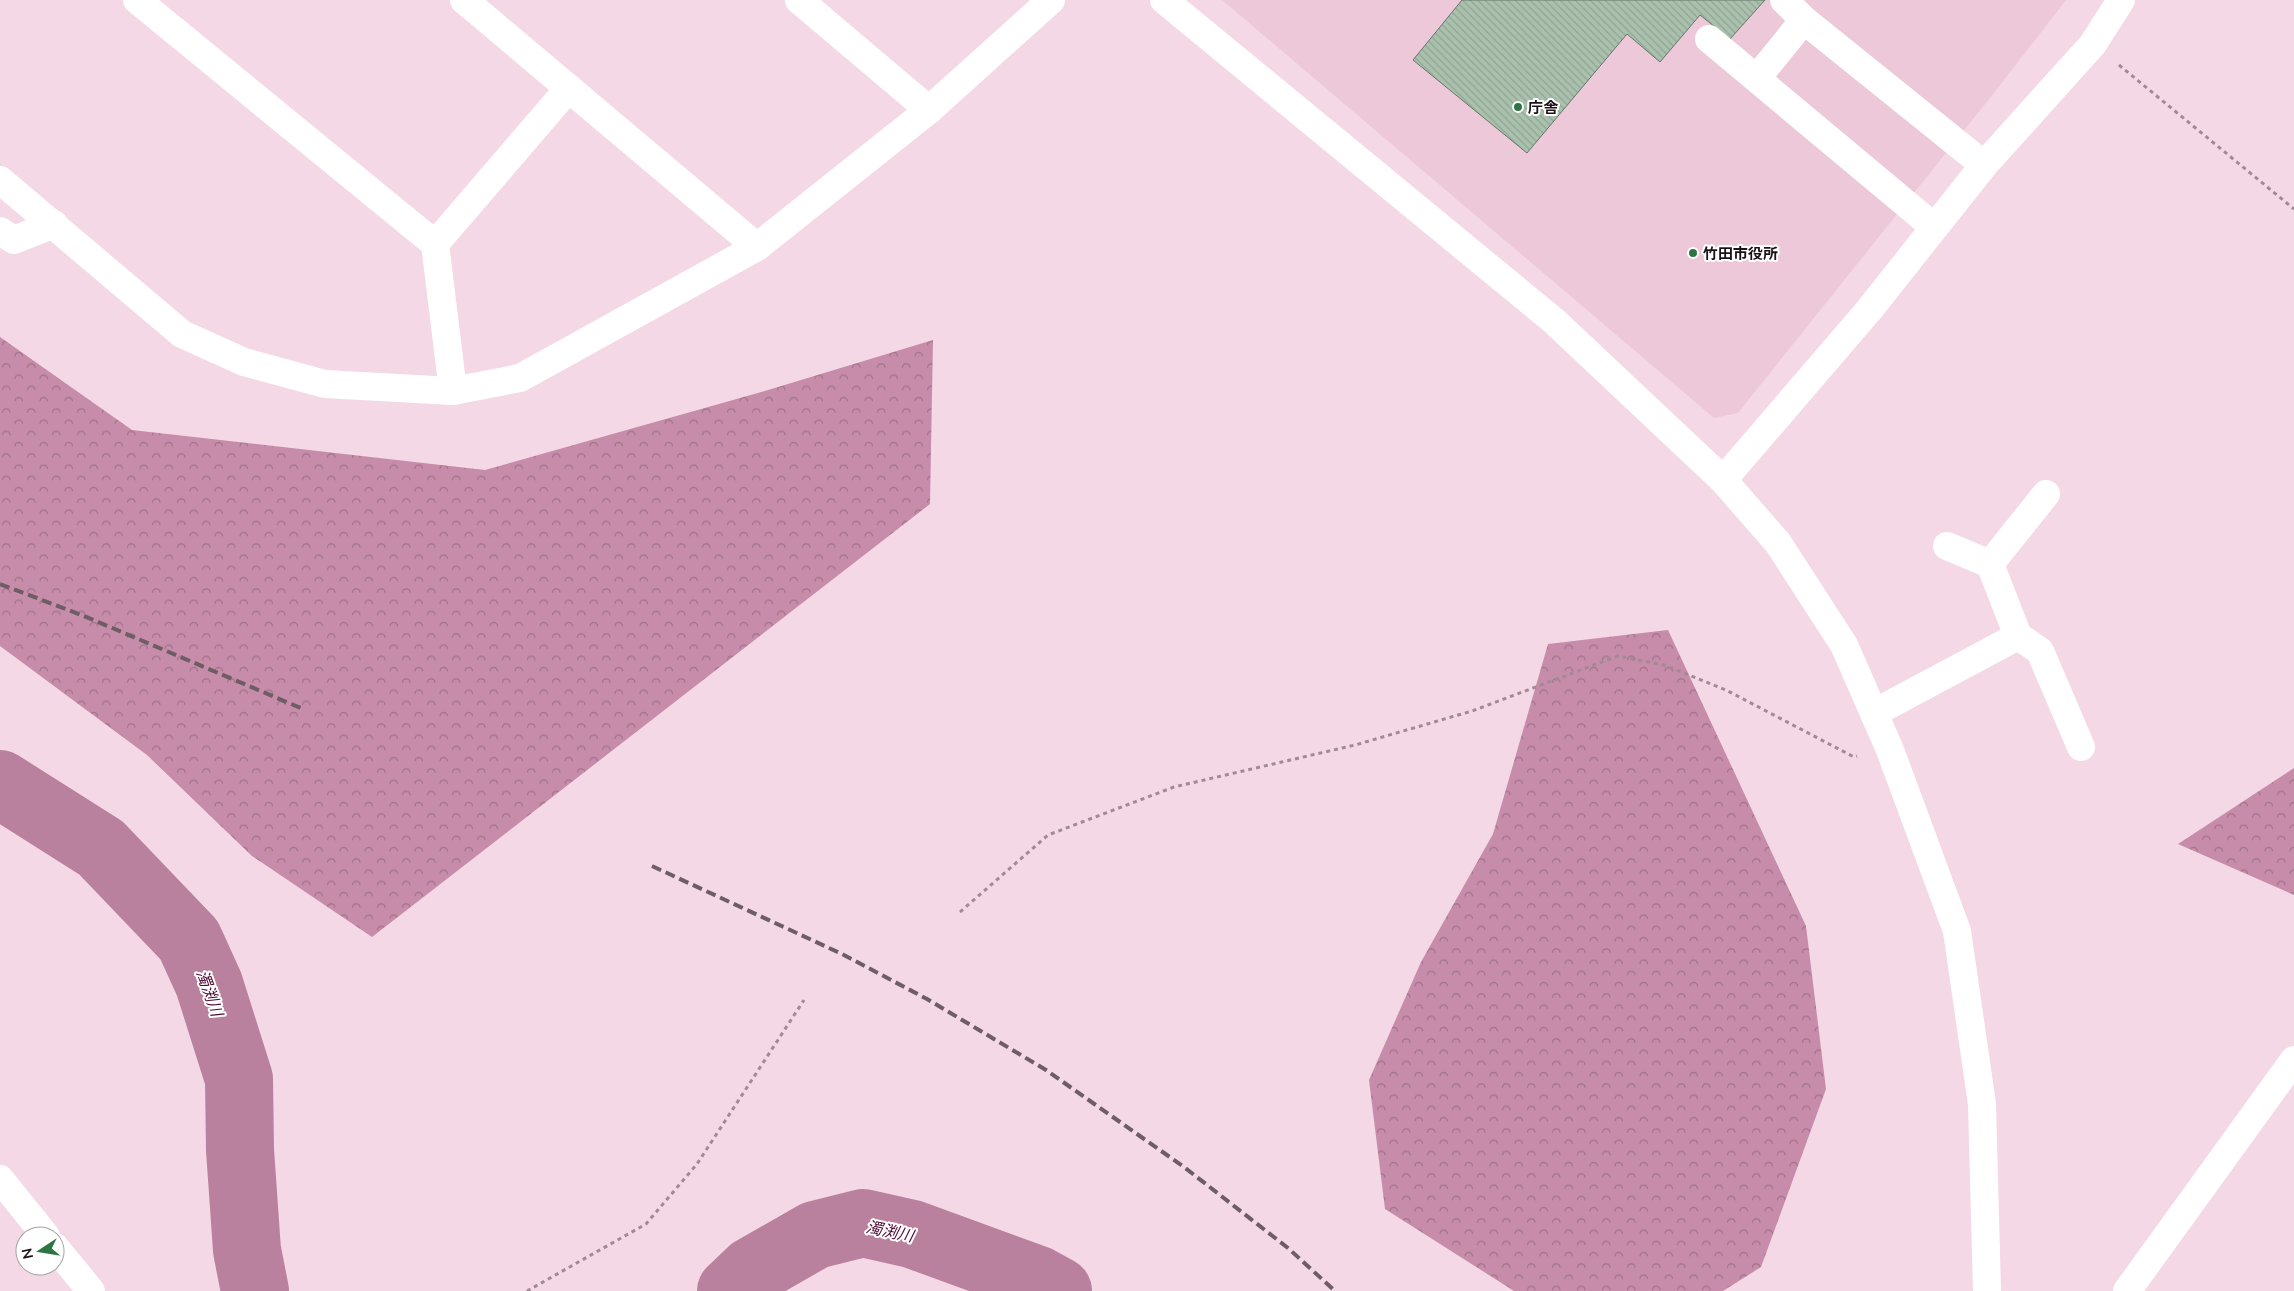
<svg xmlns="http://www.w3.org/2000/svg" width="2294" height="1291" font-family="Mulish,'Noto Sans JP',sans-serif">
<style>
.built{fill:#ecc8d9}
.forest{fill:url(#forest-crowns)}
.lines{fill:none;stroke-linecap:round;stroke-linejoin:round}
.river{stroke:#ba819e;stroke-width:68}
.building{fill:url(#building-back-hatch);stroke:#637867}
.path{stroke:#a08b95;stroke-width:3;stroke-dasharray:4 4;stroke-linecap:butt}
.minor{stroke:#fff;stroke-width:28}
.highway{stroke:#fff;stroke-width:28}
.rail{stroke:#6e5d64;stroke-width:4;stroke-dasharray:10 5;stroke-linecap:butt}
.poi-dot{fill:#2d7542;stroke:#fff;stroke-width:2}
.labels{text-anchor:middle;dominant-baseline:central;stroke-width:4;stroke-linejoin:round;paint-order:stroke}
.poi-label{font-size:15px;font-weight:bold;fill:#1b1216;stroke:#fff;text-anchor:start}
.water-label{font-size:16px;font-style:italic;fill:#4f0a35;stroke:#fff}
</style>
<defs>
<pattern id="forest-crowns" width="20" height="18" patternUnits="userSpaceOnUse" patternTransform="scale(1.25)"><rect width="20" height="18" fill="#c68ca9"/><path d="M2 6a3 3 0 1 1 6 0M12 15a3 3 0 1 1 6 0" fill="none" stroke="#a07189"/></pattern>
<pattern id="building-back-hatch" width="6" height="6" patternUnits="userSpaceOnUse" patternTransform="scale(1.25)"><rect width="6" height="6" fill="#aac1ae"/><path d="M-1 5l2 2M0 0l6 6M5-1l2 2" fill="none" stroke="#92a595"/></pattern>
</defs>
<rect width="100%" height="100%" fill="#f5d8e5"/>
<polygon class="built" points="1222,0 2066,0 1994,93 1738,413 1714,418"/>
<g class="forest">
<polygon points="0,337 132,430 485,470 768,390 933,340 930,504 372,937 252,856 147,755 0,646"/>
<polygon points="1668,630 1806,926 1826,1089 1761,1267 1723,1291 1514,1291 1385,1209 1369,1080 1421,962 1493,834 1548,644"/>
<polygon points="2294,768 2294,895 2178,844"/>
</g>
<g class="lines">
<g class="river">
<polyline points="0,784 101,848 189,940 209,984 239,1079 240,1150 247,1250 255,1291"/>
<polyline points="731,1291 752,1271 815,1235 863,1223 912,1234 1038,1280 1058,1291"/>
</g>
</g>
<polygon class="building" points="1462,0 1765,0 1730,39 1700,15 1660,62 1627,34 1527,153 1413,60"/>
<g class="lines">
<g class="path">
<polyline points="2119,65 2294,209"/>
<polyline points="960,912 1048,835 1174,787 1355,745 1472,711 1618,656 1664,665 1726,690 1854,757 1857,756"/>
<polyline points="527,1291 646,1224 697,1164 804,1000"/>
</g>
<g class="minor">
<polyline points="137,0 435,244 453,391"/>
<polyline points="464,0 757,247"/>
<polyline points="799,0 929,110"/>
<polyline points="1164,0 1554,321 1723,480 1778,543 1844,645 1890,750 1957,931 1982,1104 1987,1291"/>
<polyline points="1784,0 1804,20 1984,165"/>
<polyline points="1709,39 1934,227"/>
<polyline points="1757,78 1804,20"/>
<polyline points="0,180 182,334 244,362 325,384 453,391 520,378 757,247 929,110 1051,0"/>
<polyline points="0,231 14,240 54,224"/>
<polyline points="435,244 569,88"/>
<polyline points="1723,480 1869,310 1984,165 2093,44 2121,0"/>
<polyline points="1947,546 1990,564 2018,636"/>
<polyline points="1990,564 2046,494"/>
<polyline points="1874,713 2018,636 2040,651 2081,747"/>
<polyline points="2127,1291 2294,1060"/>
</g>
<g class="highway">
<polyline points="0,1179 46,1236"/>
<polyline points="55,1247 91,1291"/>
</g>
<g class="rail">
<polyline points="0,584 84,616 303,709"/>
<polyline points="652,866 842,954 927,999 1046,1070 1184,1167 1288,1248 1335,1291"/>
</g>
</g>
<g class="poi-dot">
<circle cx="1518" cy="107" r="5"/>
<circle cx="1693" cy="253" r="5"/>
</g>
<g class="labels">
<g class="poi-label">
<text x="1528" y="107">庁舎</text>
<text x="1703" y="253">竹田市役所</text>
</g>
<g class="water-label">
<text transform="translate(210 993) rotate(70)">濁渕川</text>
<text transform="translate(890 1231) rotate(12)">濁渕川</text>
</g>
</g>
<g transform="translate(40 1251) rotate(258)"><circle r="24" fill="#ffffff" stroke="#a4a0a2"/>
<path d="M0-4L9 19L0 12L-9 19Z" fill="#2d7542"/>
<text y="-8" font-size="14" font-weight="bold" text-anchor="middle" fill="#1b1216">N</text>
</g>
</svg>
